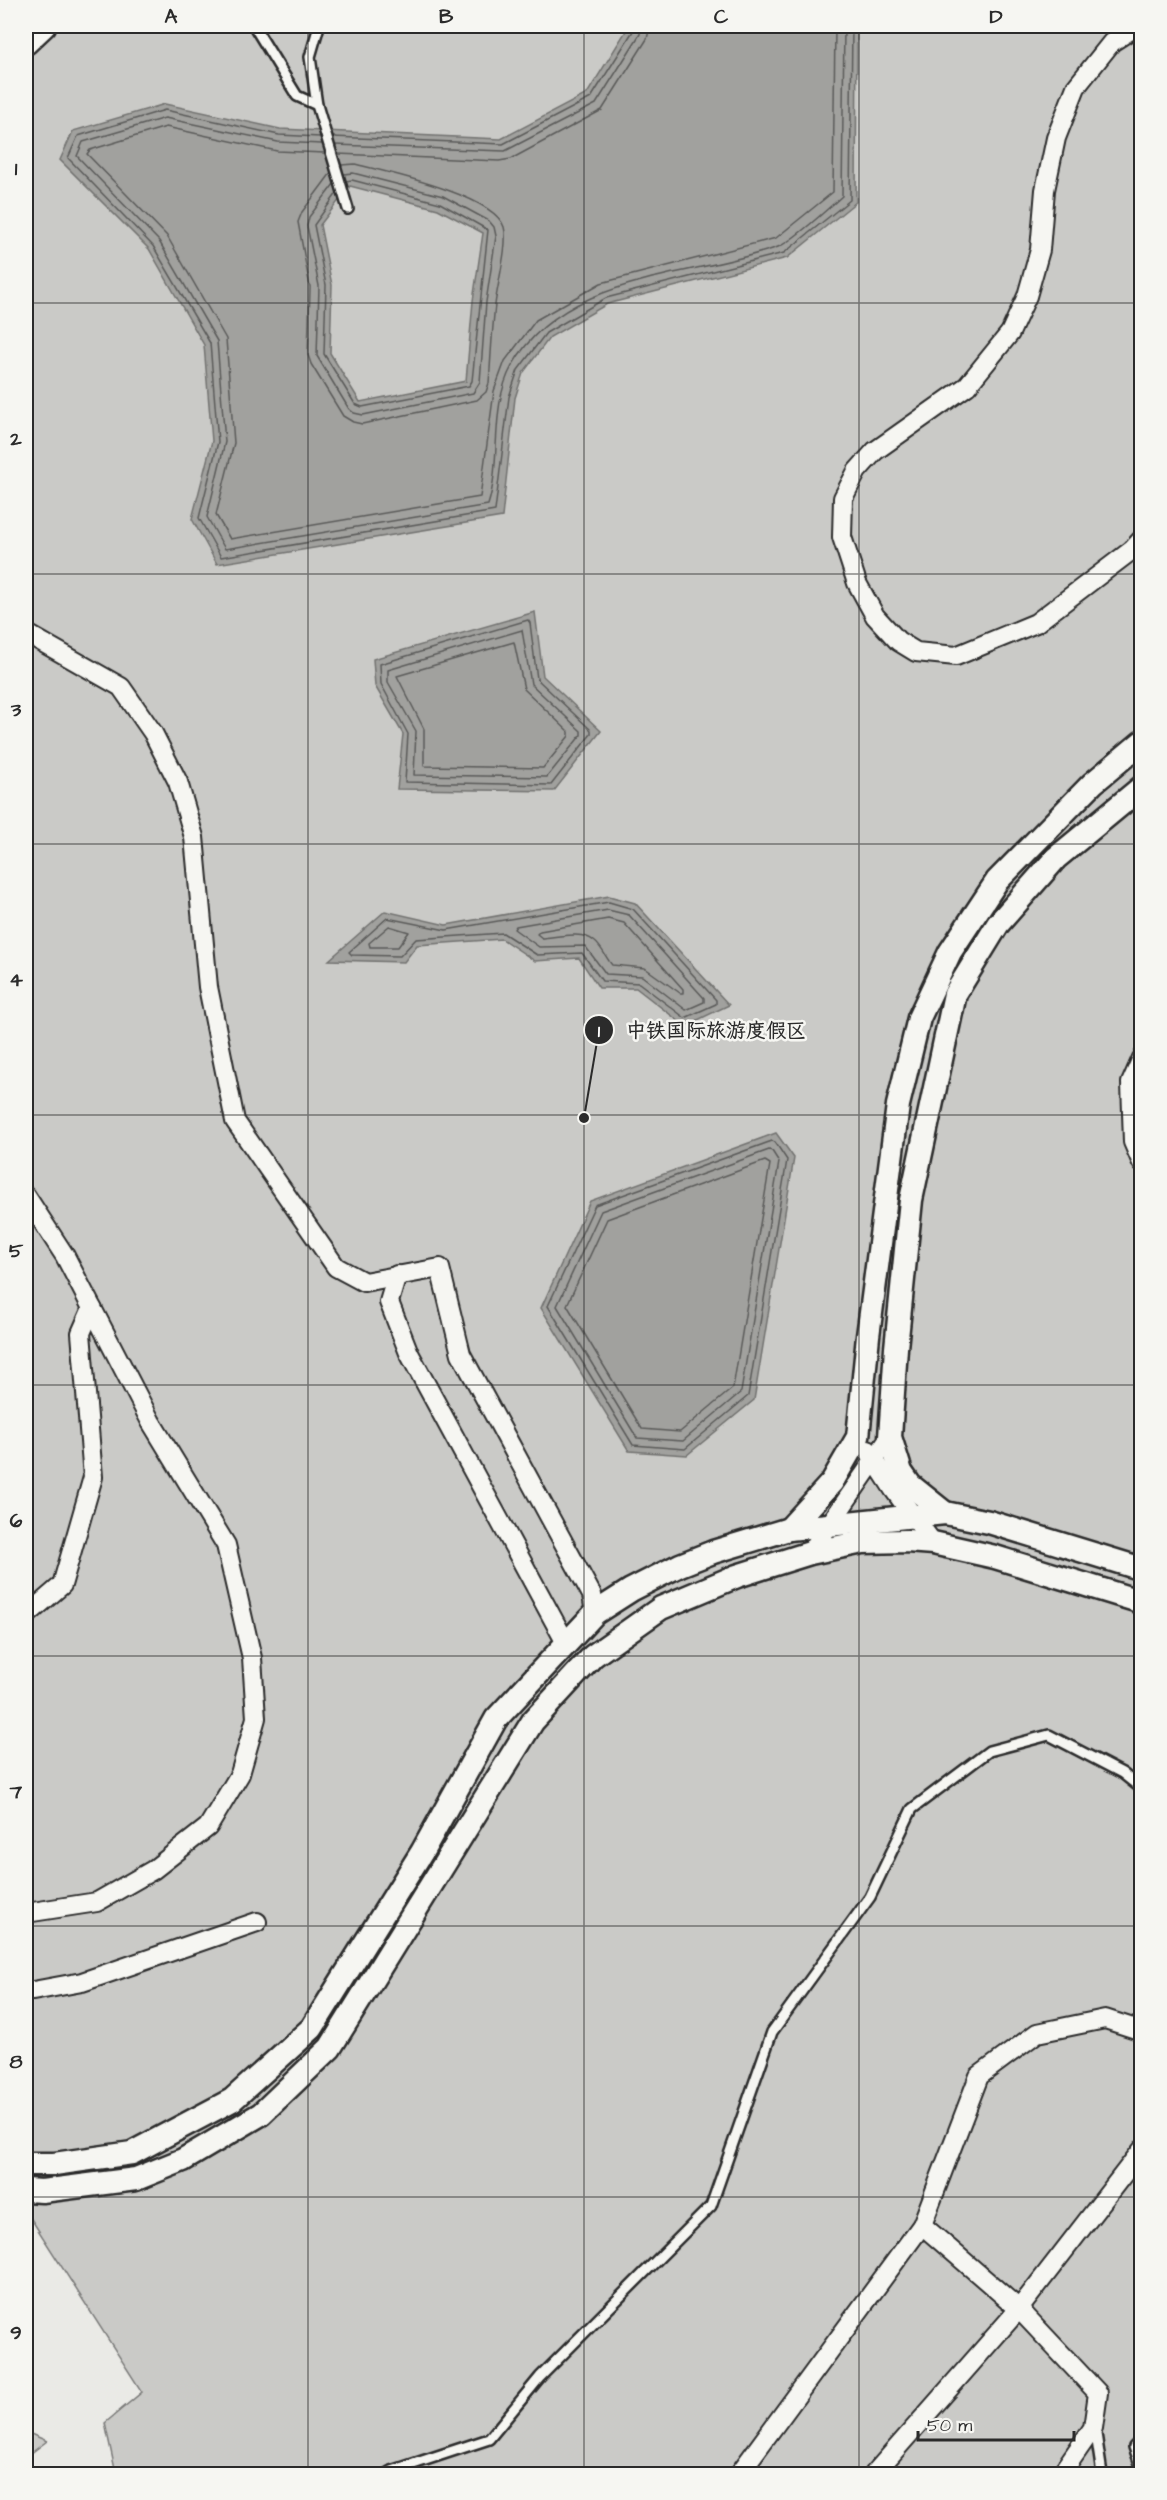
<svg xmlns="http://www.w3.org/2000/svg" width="1167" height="2500" font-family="'Architects Daughter','LXGW WenKai TC',sans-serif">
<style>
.green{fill:#cacac7;stroke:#7a7a79;stroke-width:1.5}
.water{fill:#a1a19e;stroke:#727270;stroke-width:1.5;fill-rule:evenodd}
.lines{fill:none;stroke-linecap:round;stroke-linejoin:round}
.shore{stroke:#5a5a59;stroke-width:1.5}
.service-casing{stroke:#2b2b2b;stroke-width:14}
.minor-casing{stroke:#2b2b2b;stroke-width:22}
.tertiary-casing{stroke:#2b2b2b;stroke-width:27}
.service{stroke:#f6f6f2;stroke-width:9}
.minor{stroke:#f6f6f2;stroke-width:18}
.tertiary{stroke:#f6f6f2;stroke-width:22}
.grid{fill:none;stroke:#2b2b2b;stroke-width:1.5;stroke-opacity:0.55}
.leader{fill:none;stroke:#2b2b2b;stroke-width:2}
.callout-dot{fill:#2b2b2b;stroke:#f6f6f2;stroke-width:2}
.mark-label{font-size:18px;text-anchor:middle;font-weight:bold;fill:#fff}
.callout-label{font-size:20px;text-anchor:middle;font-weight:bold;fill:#2b2b2b;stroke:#f6f6f2;stroke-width:5;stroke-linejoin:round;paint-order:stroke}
.neatline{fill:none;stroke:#2b2b2b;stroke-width:2}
.grid-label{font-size:20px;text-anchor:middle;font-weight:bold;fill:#2b2b2b}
</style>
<rect width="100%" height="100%" fill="#eaeae6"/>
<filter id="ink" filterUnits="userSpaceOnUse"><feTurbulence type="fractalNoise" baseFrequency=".0167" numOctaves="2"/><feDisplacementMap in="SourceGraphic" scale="12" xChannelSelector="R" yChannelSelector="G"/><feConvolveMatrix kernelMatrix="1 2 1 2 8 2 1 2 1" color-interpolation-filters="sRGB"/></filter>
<g filter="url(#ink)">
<g class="green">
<polygon points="26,26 1141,26 1141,2474 116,2474 105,2423 142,2392 26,2211"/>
<polygon points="26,2432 47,2441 26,2457"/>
</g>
<g class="water">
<path d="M629,26H857L856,202L787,258L607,304L550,337L523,373L515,398L502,517L217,564L192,519L212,441L204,345L149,249L60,160L73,131L165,104L280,129L501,139L587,94ZM350,186L438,209L483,233L473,301L466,381L360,402L330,353L332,285L320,225Z"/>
<polygon points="535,612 543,676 601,731 554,791 397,789 403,734 375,686 373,659"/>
<polygon points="609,896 635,903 729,1005 685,1026 636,988 599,988 579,958 535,961 502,939 417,945 404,962 329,960 385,911 446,925"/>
<polygon points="776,1133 794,1158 754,1400 687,1455 629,1451 541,1308 590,1201"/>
</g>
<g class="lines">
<g class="shore">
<polyline points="320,137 279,135 165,110 78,136 68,158 153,246 210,343 218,442 199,518 221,557 495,511 509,397 518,370 546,333 606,298 784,253 850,200 852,26"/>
<polyline points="333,137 503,144 591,98 633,31 634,26"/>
<path d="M322,144L278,142L165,118L83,142L77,156L159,241L217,341L225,442L207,517L225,549L488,505C502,462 489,407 512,366C564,273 689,279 778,247C791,242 830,207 842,196L844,26"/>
<polyline points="335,145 505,151 596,104 640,34 641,26"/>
<polyline points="325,153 277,151 166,127 90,150 87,154 167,236 226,339 234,443 216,515 230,539 480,497 494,391 505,361 536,320 601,283 776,238 833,192 835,26"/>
<polyline points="338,154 499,161 511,159 602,110 647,39 650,26"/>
<path d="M331,173L302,212L298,222L310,287L308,355L311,364L343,416L353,422L362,424L477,400L486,392L489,383C491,357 492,331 495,305C497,286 509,243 504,227C494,195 386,172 355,164L341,165"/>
<polyline points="334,184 309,217 307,226 319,286 317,356 349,409 354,413 363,415 473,393 480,382 486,302 496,236 494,227 489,221 443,196 353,173 344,174"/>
<polyline points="337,193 314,225 326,285 324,354 355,404 362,407 469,386 472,381 488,230 440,203 352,180 346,181"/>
<polygon points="528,620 530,623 537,679 591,730 591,734 551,785 405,782 408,734 381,684 380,664"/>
<polygon points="522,630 531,684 581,731 581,735 547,777 414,775 416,731 388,682 388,670"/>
<polygon points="514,642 524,689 569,732 569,736 543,768 424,766 424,729 397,676"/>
<polygon points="609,902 633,909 716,1000 716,1004 685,1018 639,983 602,981 582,953 537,955 503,933 416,939 400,956 352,955 349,952 387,918 446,930"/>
<polygon points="608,910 629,915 704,998 704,1002 686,1010 642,976 606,974 585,946 539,947 514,929 516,926"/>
<path d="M608,919L624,923L683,989V993H680L645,968L612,965C606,958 602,947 594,941C582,930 557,937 542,938L537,934L540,931Z"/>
<polygon points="389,926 409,932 398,947 370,947 369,943"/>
<polygon points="772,1141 775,1142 787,1160 748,1396 685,1449 633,1445 548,1306 595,1205"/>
<polygon points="769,1150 772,1151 779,1162 741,1392 683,1441 637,1438 557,1306 601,1211"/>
<polygon points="765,1161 770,1164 733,1388 680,1432 642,1429 567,1305 607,1219"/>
</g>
<defs>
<g id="service">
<polyline points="254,26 297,96 317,105 310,57 319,26"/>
<polyline points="317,105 348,209"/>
<polyline points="1095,2427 1102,2474"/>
<polyline points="1142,2439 1134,2447 1142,2469"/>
<polyline points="387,2474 392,2471 489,2439 540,2377 711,2206 772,2032 870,1897 912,1809 989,1751 1049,1735 1122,1773 1142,1789"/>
</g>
<g id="minor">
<polyline points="1137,26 1112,42 1076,87 1056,138 1045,190 1040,250 1027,296 1010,333 967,386 875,451 857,471 843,498 842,537 857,583 875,616 898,641 916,652 956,656 1036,623 1132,550 1142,539"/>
<polyline points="26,633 121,687 153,733 178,782 194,837 208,987 235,1121 336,1267 364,1282 440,1268 461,1354 592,1595 595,1613"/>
<polyline points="1142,1058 1131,1083 1133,1142 1142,1163"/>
<polyline points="26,1196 65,1256 151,1422 226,1545 252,1658 256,1718 240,1774 208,1827 153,1870 97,1902 26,1913"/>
<polyline points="397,1275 389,1302 409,1353 566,1643"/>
<polyline points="868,1450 894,1490 933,1543"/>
<polyline points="810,1553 890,1437"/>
<polyline points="26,1616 62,1585 93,1477 81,1333 92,1308"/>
<polyline points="26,1991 33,1991 82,1982 257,1922"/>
<polyline points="922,2225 1019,2309 1098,2393 1093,2428 1061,2474"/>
<polyline points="739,2474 922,2225 979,2076 1037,2033 1105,2019 1142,2031"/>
<polyline points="874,2474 1019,2309 1142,2150"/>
</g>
<g id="tertiary">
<polyline points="26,43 44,26"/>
<polyline points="945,1513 910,1485 901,1472 890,1437 896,1348 911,1200 955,994 998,924 1056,858 1142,787"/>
<polyline points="789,1529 832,1482 858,1437 868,1336 898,1105 919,1018 950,952 997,881 1093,783 1142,742"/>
<polyline points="26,2164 54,2164 132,2153 232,2100 312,2028 422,1852 496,1719 595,1613 631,1590 680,1565 713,1552 789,1529 945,1513 989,1522 1142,1569"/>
<polyline points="26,2190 42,2191 136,2179 183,2160 261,2114 330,2048 533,1721 593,1656 661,1608 737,1576 810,1553 863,1542 907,1541 933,1543 995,1557 1142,1602"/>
</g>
</defs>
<use href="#service" class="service-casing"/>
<use href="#minor" class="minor-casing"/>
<use href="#tertiary" class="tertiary-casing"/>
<use href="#service" class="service"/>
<use href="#minor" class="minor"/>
<use href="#tertiary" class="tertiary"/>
</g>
</g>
<path class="grid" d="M308,26V2474M584,26V2474M859,26V2474M26,303H1142M26,574H1142M26,844H1142M26,1115H1142M26,1385H1142M26,1656H1142M26,1926H1142M26,2197H1142"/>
<path class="leader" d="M584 1118L599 1030"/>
<g class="callout-dot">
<circle cx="584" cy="1118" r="6"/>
<circle cx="599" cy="1030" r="15"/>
</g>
<g class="mark-label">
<text x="599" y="1037">1</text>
</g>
<g class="callout-label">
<text x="716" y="1037">中铁国际旅游度假区</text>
</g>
<rect width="1167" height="2500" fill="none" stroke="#f6f6f2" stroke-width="66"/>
<path d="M918 2431v9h156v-9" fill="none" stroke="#2b2b2b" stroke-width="3"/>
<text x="927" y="2431" font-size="18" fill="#2b2b2b" stroke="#f6f6f2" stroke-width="4.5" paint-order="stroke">50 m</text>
<rect x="33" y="33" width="1101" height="2434" class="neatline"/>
<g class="grid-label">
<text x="171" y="23">A</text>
<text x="446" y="23">B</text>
<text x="721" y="23">C</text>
<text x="996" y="23">D</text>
<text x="16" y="175">1</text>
<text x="16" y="445">2</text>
<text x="16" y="716">3</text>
<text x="16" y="986">4</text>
<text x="16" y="1257">5</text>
<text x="16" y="1527">6</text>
<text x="16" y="1798">7</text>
<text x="16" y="2068">8</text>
<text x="16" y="2339">9</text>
</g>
</svg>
